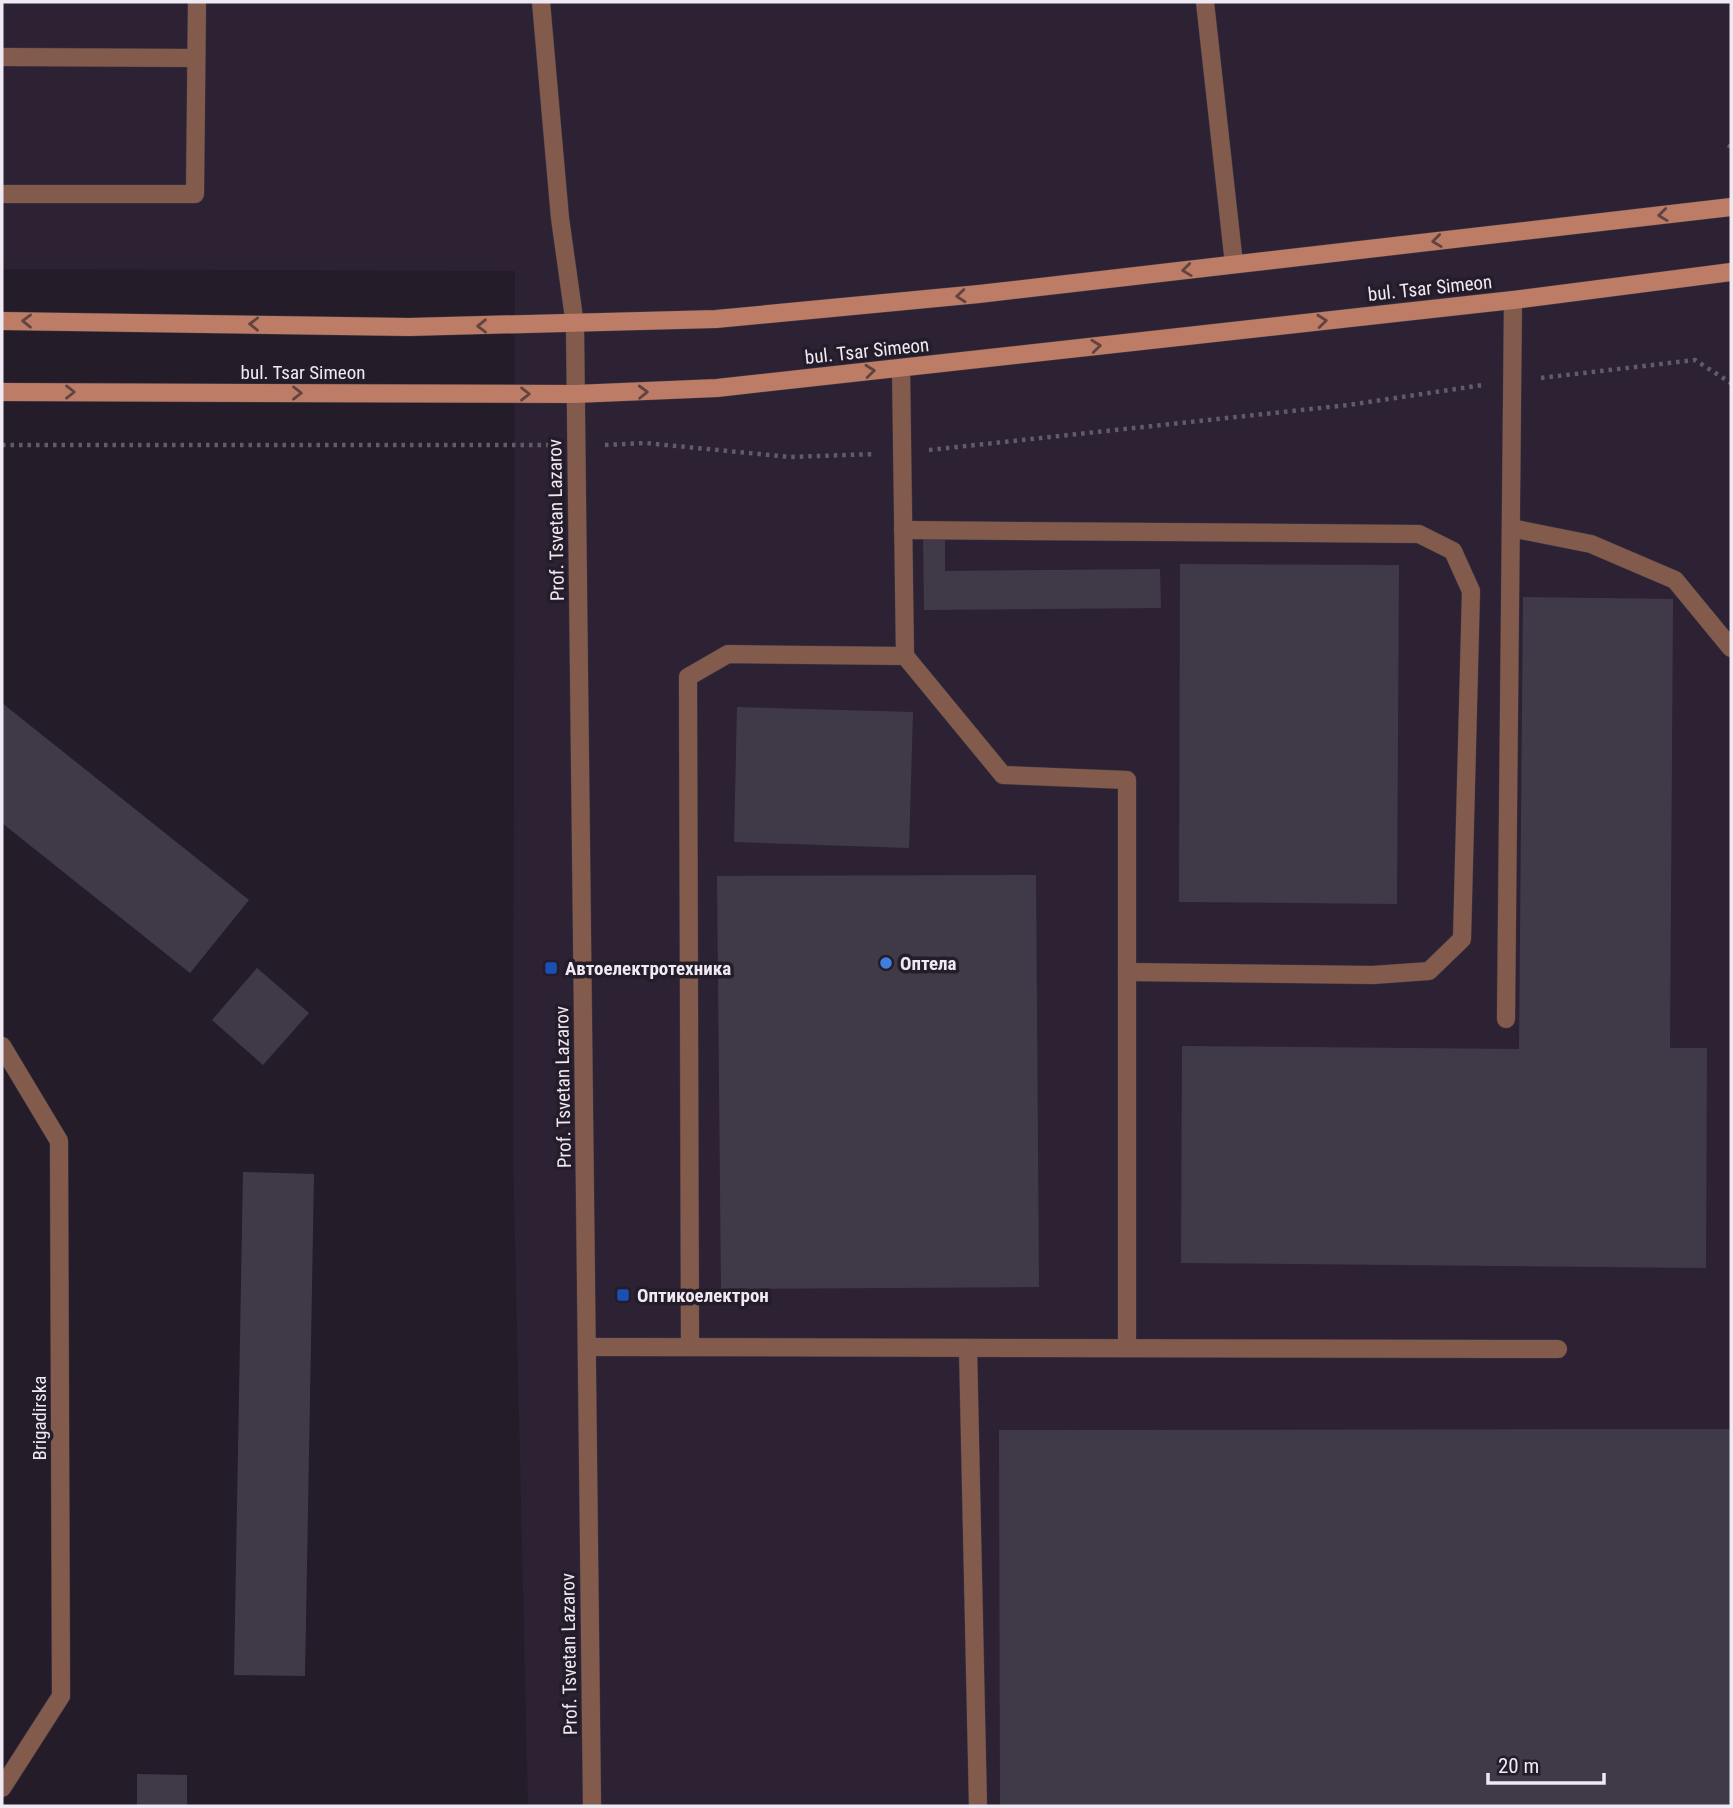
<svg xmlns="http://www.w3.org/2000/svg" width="1733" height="1808" font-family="'Roboto Condensed',sans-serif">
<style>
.built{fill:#2c2234}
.building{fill:#403a48}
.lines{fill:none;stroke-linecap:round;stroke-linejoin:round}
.service-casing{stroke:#403a45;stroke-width:19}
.minor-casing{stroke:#403a45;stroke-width:19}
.tertiary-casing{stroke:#403a45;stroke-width:19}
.secondary-casing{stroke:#403a45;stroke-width:19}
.path{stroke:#625c67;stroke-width:4.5;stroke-dasharray:3.5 5;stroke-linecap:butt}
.service{stroke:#835b4d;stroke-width:18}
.minor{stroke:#835b4d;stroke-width:18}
.tertiary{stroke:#835b4d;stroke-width:18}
.secondary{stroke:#bc7c66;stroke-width:18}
.oneway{stroke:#614341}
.shop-dot{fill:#3f7fe0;stroke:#241d29;stroke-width:2.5}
.transit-dot{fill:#1a4fb4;stroke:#241d29;stroke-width:2.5}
.labels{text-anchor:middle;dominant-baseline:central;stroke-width:7;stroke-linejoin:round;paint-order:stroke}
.street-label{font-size:19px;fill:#eee9f2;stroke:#241d29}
.poi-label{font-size:19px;font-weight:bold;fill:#eee9f2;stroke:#241d29;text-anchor:start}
</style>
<rect width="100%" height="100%" fill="#241d29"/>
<polygon class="built" points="2,2 1731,2 1731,1806 528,1806 513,1153 515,271 2,269"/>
<g class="building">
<polygon points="923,534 945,534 945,571 1160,569 1161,608 924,610"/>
<polygon points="1180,564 1399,565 1397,904 1179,902"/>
<polygon points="1523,597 1673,599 1670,1048 1707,1048 1706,1268 1181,1263 1182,1046 1519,1049"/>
<polygon points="2,703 249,900 190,973 2,823"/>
<polygon points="737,707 913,712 909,848 734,842"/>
<polygon points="1036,875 1039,1287 721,1289 717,876"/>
<polygon points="257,968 309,1013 263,1065 212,1020"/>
<polygon points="243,1172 314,1174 305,1676 234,1675"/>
<polygon points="1731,1429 1731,1806 1000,1806 999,1430"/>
<polygon points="137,1774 187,1775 187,1806 137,1806"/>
</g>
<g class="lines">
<defs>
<g id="service">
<polyline points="541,2 560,218 575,325"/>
<polyline points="1205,2 1234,264"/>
<polyline points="2,57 196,58"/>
<polyline points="2,194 195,194 197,2"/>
<polyline points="901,368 905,656"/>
<polyline points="1511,528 1591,544 1675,580 1731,648"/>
<polyline points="903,530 1419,534 1453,551 1471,591 1462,939 1429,971 1373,975 1127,972"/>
<polyline points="1506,1019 1513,300"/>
<polyline points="587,1347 1558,1349"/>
<polyline points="690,1347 688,677 728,654 905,656 1003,775 1127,780 1127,1348"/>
<polyline points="968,1348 978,1806"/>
</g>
<polyline id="minor" points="2,1046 59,1141 61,1696 2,1788"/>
<polyline id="tertiary" points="575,325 592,1806"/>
<g id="secondary">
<polyline points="2,321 409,327 716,319 979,294 1731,207"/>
<polyline points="2,392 575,394 717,388 1513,300 1731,272"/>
</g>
</defs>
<use href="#service" class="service-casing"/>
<use href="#minor" class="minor-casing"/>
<use href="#tertiary" class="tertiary-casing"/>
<use href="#secondary" class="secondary-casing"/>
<g class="path">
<polyline points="1729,148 1731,143"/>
<polyline points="1541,378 1695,360 1731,383"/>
<polyline points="2,445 550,445"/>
<polyline points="605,445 645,443 790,457 875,454"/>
<polyline points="929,450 1348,405 1483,385"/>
</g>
<use href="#service" class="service"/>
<use href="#minor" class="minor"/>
<use href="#tertiary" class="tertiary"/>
<use href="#secondary" class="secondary"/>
</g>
<defs><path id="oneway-chevron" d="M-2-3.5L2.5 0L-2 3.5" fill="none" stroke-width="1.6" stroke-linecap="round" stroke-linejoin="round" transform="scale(1.75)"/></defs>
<g class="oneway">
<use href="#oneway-chevron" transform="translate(1663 215) rotate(173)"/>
<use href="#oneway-chevron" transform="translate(1437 241) rotate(173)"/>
<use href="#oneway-chevron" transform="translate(1187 270) rotate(173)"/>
<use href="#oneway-chevron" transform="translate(961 296) rotate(175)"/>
<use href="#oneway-chevron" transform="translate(27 321) rotate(-179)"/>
<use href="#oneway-chevron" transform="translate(1322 321) rotate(-6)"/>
<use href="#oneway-chevron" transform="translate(254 324) rotate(-179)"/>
<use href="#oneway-chevron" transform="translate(482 326) rotate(179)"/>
<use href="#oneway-chevron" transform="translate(1096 346) rotate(-6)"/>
<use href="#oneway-chevron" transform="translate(870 371) rotate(-6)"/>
<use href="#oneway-chevron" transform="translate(70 392)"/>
<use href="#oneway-chevron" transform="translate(643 392) rotate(-2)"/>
<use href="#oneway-chevron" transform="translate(297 393)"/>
<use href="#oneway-chevron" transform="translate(525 394)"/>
</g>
<circle class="shop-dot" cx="886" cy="963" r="7"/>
<g class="transit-dot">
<rect x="544" y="961" width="14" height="14" rx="3.5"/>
<rect x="616" y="1288" width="14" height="14" rx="3.5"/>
</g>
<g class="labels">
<g class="street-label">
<text transform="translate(1430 288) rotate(-6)">bul. Tsar Simeon</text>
<text transform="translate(867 351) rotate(-6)">bul. Tsar Simeon</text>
<text x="303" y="372">bul. Tsar Simeon</text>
<text transform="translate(556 520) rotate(-91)">Prof. Tsvetan Lazarov</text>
<text transform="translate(563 1087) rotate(-91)">Prof. Tsvetan Lazarov</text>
<text transform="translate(39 1418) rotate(-90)">Brigadirska</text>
<text transform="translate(569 1654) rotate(-91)">Prof. Tsvetan Lazarov</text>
</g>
<g class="poi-label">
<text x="900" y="963">Оптела</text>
<text x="565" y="968">Автоелектротехника</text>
<text x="637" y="1295">Оптикоелектрон</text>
</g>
</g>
<rect width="1733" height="1808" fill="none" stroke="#eee9f2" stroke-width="7"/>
<path d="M1488 1773v10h116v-10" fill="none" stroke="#eee9f2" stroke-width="3.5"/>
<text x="1498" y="1773" font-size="21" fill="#eee9f2" stroke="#241d29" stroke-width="5" paint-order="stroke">20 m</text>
</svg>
